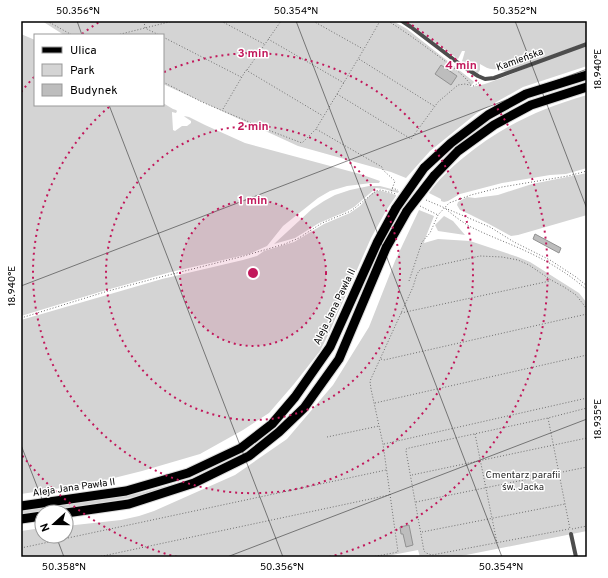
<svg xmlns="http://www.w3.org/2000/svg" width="608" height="578" font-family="Overpass,sans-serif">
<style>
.green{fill:#d4d4d4}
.building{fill:#bdbdbd;stroke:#919191}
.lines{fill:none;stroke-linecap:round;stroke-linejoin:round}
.primary-casing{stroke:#dbdbdb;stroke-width:11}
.path{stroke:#6f6f6f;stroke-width:1;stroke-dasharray:1 2;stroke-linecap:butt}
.street{stroke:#4d4d4d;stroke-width:4}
.primary{stroke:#000;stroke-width:9}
.primary-bridge-casing{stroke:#dbdbdb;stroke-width:11;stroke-linecap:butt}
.primary-bridge{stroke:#000;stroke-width:9}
.ticks{fill:none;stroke:#000;stroke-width:1;stroke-opacity:0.45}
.ring{fill:none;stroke:#c2185b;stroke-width:2;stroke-dasharray:2 4}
.labels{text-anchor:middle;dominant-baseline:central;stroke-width:3;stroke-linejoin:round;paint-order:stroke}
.street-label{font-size:10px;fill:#000;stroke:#fff}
.park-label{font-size:10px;fill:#2b2b2b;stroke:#fff}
.centre{fill:#c2185b;stroke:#fff;stroke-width:2}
.ring-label{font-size:12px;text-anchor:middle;font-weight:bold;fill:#c2185b;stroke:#fff;stroke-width:3;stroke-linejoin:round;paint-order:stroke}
.neatline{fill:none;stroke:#000;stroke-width:1.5}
.ticks-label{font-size:10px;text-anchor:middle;fill:#000}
</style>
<rect width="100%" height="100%" fill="#fff"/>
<g class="green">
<path d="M42,21H393L407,29L473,81L474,82L470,87C484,86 501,78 514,73C538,63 562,54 587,45V66L523,87L477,113L430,151L406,178L391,172L298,146L163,84V35H64Z"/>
<path d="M406,21H587V42L506,72L500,70L499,68C491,71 487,68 480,64V70L478,73L464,64L462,61L463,58L465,51H462L458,59Z"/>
<polygon points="21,34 35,40 35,105 163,105 163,103 173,109 176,110 177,111 176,113 172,112 172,113 173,130 175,131 182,126 187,126 191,123 191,121 185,117 184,116 189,117 205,125 245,143 360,174 380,181 379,183 371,183 347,186 330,191 318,198 283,226 267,246 249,254 171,272 103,291 21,316"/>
<path d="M587,95V168L566,174L550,175L502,183L460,194L448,201L444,202L441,201V199L429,193C438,180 451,168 463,158C502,126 539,109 587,95Z"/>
<polygon points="587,173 587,215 518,235 511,236 489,224 469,214 460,210 457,205 458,202 467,197 475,198 498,195 532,184"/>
<polygon points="369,186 380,186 399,191 398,193 384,189 376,188 354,207 345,212 319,223 295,238 274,244 312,209 324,201 335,195 350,190"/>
<polygon points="377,191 382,191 396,195 396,196 387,209 371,238 329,333 320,351 294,384 269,413 243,430 200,454 142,471 94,483 21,494 21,320 162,279 243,260 257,256 264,251 294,242 324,224 350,213 360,206 372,193"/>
<polygon points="419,210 434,216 425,239 424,243 438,239 470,241 518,257 530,262 579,293 587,303 587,531 456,557 420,557 418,550 382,557 21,557 21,531 42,528 42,536 66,536 66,526 121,520 139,516 154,511 235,475 287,439 333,385 369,327 395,261"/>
<polygon points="444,216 453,221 465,235 438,231 435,225"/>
<path d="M177,483L178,486C127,501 74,507 21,514V511L140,493Z"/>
</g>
<g class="building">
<polygon points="441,65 457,76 451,85 435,74"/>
<polygon points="535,234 561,248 559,253 533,239"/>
<polygon points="409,525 413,545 406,547 403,534 401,534 400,527"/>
</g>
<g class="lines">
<defs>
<g id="primary">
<polyline points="424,168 451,143 488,115 526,94 587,75"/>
<polyline points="434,176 458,151 494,125 531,105 587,87"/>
<polyline points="21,506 126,491 188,473 241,448 272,424 295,397 330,347 377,243 396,208"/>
<polyline points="66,513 129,504 194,483 249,456 279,432 304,408 339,359 386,248 407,211"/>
<polyline points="21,519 42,516"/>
</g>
</defs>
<use href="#primary" class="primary-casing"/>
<g class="path">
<polyline points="47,21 72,35"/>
<polyline points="144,21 145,28 159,35"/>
<polyline points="221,21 264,44"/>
<polyline points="313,21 363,49"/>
<polyline points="380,21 364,49 316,129 382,167 383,170 395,181 391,192"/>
<path d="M388,21C406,32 423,45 441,58C451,66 463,74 471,85"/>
<polyline points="117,35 173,21"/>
<polyline points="163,37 241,77"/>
<polyline points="268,39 344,83"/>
<polyline points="359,59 434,106"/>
<polyline points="247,70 281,21"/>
<polyline points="163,82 202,102 268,130 302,143 316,129"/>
<polyline points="337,94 411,139 438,102 458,85 465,84 474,86 480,82"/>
<polyline points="223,109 246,70 323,116"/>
<polyline points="392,188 398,190"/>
<polyline points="426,200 490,227 514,242 550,260 576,277 587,286"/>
<polyline points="420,206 438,215"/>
<path d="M446,209C454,216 462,222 471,227C487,235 503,241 519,248C544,259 567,272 587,290"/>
<polyline points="409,281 422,242 430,233 438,215 449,203 471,195 502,187 568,176 587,171"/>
<polyline points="401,313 550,281"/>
<polyline points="21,318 108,291 153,279 240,257 285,244 299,238 322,223 351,211 376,191 381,190 396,194"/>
<polyline points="381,359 384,360 587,314"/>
<polyline points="375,403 587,355"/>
<polyline points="548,418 570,529"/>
<polyline points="475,434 497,543"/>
<polyline points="327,437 379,426"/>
<polyline points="384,444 587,398"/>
<polyline points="412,475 587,438"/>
<polyline points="416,502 587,467"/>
<polyline points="569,529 432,555 426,553 424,551 406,451 406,449 409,448 548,418 587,408"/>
<polyline points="572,529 587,526"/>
<polyline points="422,532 565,504"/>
<polyline points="21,548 386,470"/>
<polyline points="98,557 389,495"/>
<polyline points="372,557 398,552 383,444 371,389 370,381 413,287 417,274 419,271 421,269 480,256 502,257 518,260 529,265 551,280 564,287 576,295 587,309"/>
</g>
<g class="street">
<polyline points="402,21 411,27 461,65 478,76 485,79 494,78 587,44"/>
<polyline points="571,534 576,557"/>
</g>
<use href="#primary" class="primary"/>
<defs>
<g id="primary-bridge">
<polyline points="396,208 424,168"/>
<polyline points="407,211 434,176"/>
</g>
</defs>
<use href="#primary-bridge" class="primary-bridge-casing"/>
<use href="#primary-bridge" class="primary-bridge"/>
</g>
<path class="ticks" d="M77,21L82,35M296,21L502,557M515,21L587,209M109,105L283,557M21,286L587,69M21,445L47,512M56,536L64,557M227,557L587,419"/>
<circle cx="253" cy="273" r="73" fill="#c2185b" fill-opacity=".12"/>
<g class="ring">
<circle cx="253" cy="273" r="73"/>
<circle cx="253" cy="273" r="147"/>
<path d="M164 72A220 220 0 1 1 110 106"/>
<path d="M177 557A294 294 0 0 1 21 454M21 92A294 294 0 0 1 35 76M82 34A294 294 0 0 1 99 22M407 22A294 294 0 0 1 329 557"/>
</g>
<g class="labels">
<g class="street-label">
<text transform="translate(520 60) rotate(-20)">Kamieńska</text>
<text transform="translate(335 307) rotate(-64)">Aleja Jana Pawła II</text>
<text transform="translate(74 488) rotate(-8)">Aleja Jana Pawła II</text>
</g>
<g class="park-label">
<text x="523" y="475">Cmentarz parafii<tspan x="523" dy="12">św. Jacka</tspan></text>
</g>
</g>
<circle cx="253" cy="273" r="6" class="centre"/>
<g class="ring-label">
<text x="253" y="57">3 min</text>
<text x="461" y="69">4 min</text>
<text x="253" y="130">2 min</text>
<text x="253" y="204">1 min</text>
</g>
<rect width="608" height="578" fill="none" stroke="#ffffff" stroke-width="44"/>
<rect x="34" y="34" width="130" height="72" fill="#ffffff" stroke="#999999"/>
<rect x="42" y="47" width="20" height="6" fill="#000000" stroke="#999999"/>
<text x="70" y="54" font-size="12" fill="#000000">Ulica</text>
<rect x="42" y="64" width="20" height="12" fill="#d4d4d4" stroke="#999999"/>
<text x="70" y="74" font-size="12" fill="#000000">Park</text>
<rect x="42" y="84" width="20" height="12" fill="#bdbdbd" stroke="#999999"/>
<text x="70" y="94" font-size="12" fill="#000000">Budynek</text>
<g transform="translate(54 524) rotate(249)"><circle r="19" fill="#ffffff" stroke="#999999"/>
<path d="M0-3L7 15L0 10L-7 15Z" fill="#000000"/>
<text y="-6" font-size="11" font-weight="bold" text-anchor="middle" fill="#000000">N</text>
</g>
<rect x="22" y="22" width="564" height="534" class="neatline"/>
<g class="ticks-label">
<text x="78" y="14">50.356°N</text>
<text x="296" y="14">50.354°N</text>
<text x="515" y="14">50.352°N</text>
<text transform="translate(597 69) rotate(-90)" y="4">18.940°E</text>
<text transform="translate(11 286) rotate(-90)" y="4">18.940°E</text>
<text transform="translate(597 419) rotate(-90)" y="4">18.935°E</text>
<text x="64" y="570">50.358°N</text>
<text x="282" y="570">50.356°N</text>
<text x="501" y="570">50.354°N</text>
</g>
</svg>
